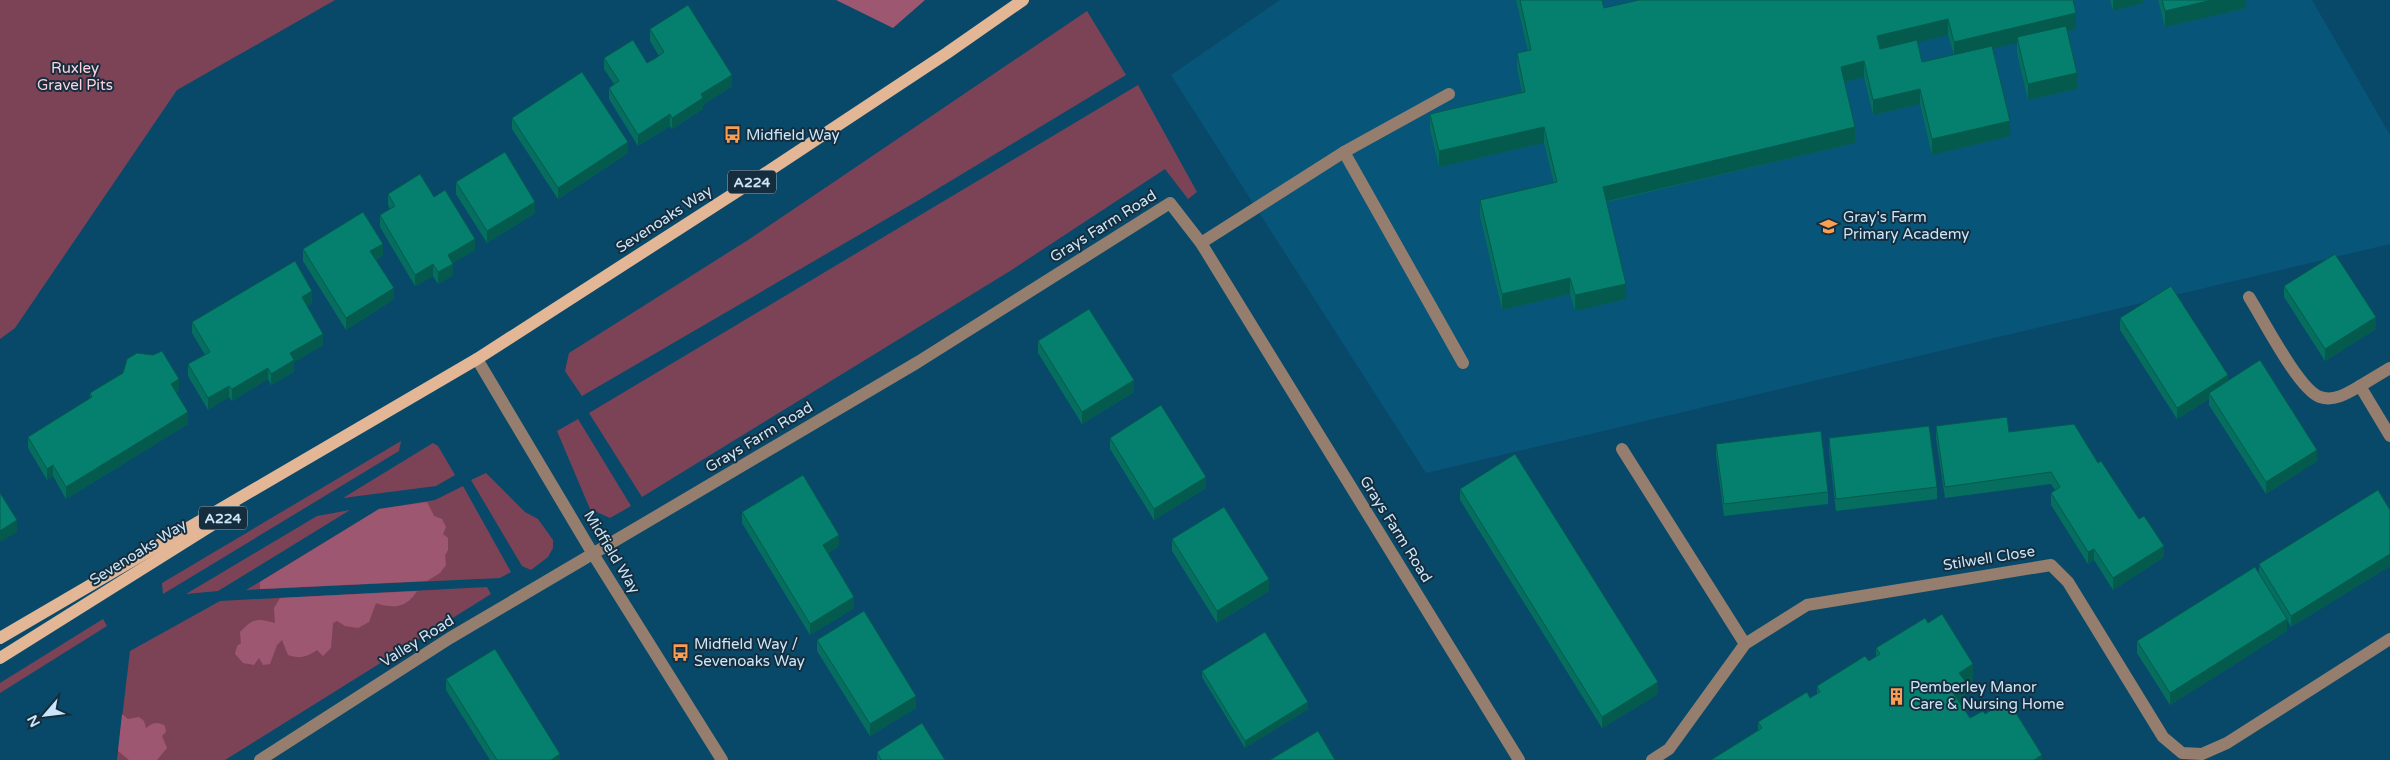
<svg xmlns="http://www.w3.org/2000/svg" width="2390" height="760" font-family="'Varela Round',sans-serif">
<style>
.built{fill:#08557a}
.green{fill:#7c4357}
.forest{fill:#9e5770}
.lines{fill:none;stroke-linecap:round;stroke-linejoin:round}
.minor{stroke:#957e6e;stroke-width:12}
.major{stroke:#e3b695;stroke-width:12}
.wall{fill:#056e5f;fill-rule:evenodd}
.shaded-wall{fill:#045a4d}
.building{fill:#06806e;stroke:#045a4d}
.labels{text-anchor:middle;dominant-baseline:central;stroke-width:4;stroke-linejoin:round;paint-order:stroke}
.shield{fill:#152d3c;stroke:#94aec1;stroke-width:1}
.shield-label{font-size:14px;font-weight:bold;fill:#cae6fa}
.park-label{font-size:15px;fill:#fdd2df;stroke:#152d3c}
.poi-label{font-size:15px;fill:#cae6fa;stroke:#152d3c;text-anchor:start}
.street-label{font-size:15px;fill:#cae6fa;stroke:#152d3c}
</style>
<rect width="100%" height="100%" fill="#08496a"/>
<polygon class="built" points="1280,0 2312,0 2390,135 2390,244 1426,473 1171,75"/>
<g class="green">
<polygon points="0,0 335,0 177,90 15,328 0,339"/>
<polygon points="1087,11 1126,75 919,200 582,396 565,371 569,353 748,240"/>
<polygon points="1138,85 1197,192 1188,199 1165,169 1010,271 642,497 589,413"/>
<polygon points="578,419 631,506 610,518 590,509 557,431"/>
<polygon points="401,441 399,451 163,594 162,583"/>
<polygon points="433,443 438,446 455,475 436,486 343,498"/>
<polygon points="486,473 525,512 538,519 553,540 553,548 548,557 531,570 522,566 471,480"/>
<polygon points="463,486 511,572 500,578 246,590 379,509 435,500"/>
<polygon points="350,510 218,591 186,594 317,516"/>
<polygon points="487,587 491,594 225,760 117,760 130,651 220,601"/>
<polygon points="103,619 107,626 0,693 0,683"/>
</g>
<g class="forest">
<polygon points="836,0 925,0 893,28"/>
<polygon points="427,502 434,516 442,519 446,527 443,534 448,538 448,550 445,555 446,565 440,573 427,581 260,589 260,582 379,509"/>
<path d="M417,591C407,608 393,609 376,603L369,622L358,628L345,626L337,621L333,623L331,648L323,656L317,650C307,657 300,659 288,655L282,640L277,645L270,664L263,665L259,658L254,665L243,663L235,654L237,646L241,643L240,632C254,618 256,618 275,623L274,608L280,598Z"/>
<path d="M122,714L128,719L139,717L144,721L146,728C153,723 157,721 165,726L166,732L162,736L167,748L157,760H129L118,751Z"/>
</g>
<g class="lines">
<g class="minor">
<polyline points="1344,152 1463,363"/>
<polyline points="1201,243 1344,152 1449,94"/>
<path d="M2249,297C2263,319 2299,390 2320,397C2334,402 2348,393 2360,386L2390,436"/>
<polyline points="477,359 593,554 722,760"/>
<polyline points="2360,386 2390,368"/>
<polyline points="1622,449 1745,644"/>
<polyline points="260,760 450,638 918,362 1170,203 1201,243 1519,760"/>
<polyline points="1652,760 1669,749 1745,644 1807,605 2051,565 2068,582 2163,737 2182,753 2202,754 2227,743 2390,639"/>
</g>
<g class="major">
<polyline points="0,638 477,359 758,178 947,53 1023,0"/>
<polyline points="0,658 236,510"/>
</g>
</g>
<g class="wall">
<path d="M1516,0H1602L1604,8L1639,0L2076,29L2067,31L2077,89L2028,100L2017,53V43L1993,48L2010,136L1932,155L1920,104L1873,115L1864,77L1845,82L1855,143L1607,202L1626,299L1575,311L1570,294L1502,310L1480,216V200L1554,183L1544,143L1439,167L1430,129V114L1522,92L1517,69V53L1528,51ZM1948,35L1954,55L1922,62L1917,42Z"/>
<polygon points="2110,0 2143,0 2143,3 2113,11"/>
<polygon points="2158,0 2246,0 2246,8 2165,27"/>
<polygon points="650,29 732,86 703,105 703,109 672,129 670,126 638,146 609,99 609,88 614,84 604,69 604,58 647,63 659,56 650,41"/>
<polygon points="512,118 628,153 558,199 512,129"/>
<polygon points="456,182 535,213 487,243 456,194"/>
<polygon points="388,194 434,197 475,250 453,263 453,275 438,284 433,276 415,286 380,227 380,215 390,209 388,205"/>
<polygon points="303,249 383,255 376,260 394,299 346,330 303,261"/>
<polygon points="2284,286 2376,329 2325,361 2284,297"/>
<polygon points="312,303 307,306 323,345 294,362 294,372 271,385 268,379 232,401 229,397 208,410 188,376 188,364 205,355 192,333 192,322"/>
<polygon points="2120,318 2228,381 2317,461 2266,494 2209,405 2209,399 2177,419 2120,330"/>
<polygon points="1038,341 1134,392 1082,424 1038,353"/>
<polygon points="153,355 179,390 176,392 188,424 66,499 53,476 47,480 28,448 28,437 90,399 90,393"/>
<polygon points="1936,426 2009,432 2098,463 2164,557 2113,590 2094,560 2088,564 2051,505 2051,493 2055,490 2051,484 1945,498 1936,438"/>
<polygon points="1110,438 1206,488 1154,520 1110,449"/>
<polygon points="1829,438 1937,487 1937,499 1836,511 1829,450"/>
<polygon points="1716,444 1828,492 1828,504 1724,516 1716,455"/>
<polygon points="1460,489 1658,694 1602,728 1460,500"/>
<polygon points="2390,510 2390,566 2291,627 2287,620 2287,631 2170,705 2137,653 2137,641 2259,575 2259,564"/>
<polygon points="742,512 839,546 828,553 854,608 810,635 742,523"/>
<polygon points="1172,539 1269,591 1217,623 1172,551"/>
<polygon points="1928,623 1973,683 1965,688 1965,700 1960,703 1970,718 1985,714 2042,760 1758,730 1758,722 1817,694 1817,686 1869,661 1876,656 1876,648"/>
<polygon points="817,640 916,708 870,736 817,651"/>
<polygon points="1202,671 1308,709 1245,748 1202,677"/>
<polygon points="446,679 560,760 490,760 446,690"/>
<polygon points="877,752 945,760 877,760"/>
</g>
<g class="shaded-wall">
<polygon points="2113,0 2143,0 2143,3 2113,11"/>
<polygon points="2212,0 2246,0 2246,8 2165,27 2165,11"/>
<polygon points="2076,13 2076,29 2018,42 2017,37 2017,43 1954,57 1954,42"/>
<polygon points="1948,19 1948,35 1877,52 1877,36"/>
<polygon points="1864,61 1864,77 1841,83 1841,67"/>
<polygon points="2077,73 2077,89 2028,100 2028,84"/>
<polygon points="732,75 732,86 703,105 703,109 672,129 672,118 701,94"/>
<polygon points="1920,89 1920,104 1873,115 1873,100"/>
<polygon points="670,114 670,126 638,146 638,135"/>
<polygon points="2010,121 2010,136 1932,155 1932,139"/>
<polygon points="1544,127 1544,143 1439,167 1439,151"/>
<polygon points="1855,127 1855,143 1603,202 1603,187"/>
<polygon points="628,142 628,153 558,199 558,188"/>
<polygon points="535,202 535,213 487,243 487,231"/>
<polygon points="475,239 475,250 448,266 448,255"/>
<polygon points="383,244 383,255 370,263 370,251"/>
<polygon points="433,264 433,276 415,286 415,275"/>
<polygon points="453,264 453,275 438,284 438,272"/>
<polygon points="1570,278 1570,294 1502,310 1502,294"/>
<polygon points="1626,284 1626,299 1575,311 1575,295"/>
<polygon points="394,288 394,299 346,330 346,318"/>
<polygon points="312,291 312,303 302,309 302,297"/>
<polygon points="2376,317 2376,329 2325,361 2325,349"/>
<polygon points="323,334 323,345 294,362 294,372 271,385 271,374 290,353"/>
<polygon points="268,368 268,379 232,401 232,389"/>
<polygon points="2228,375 2228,387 2209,393 2209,399 2177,419 2177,408"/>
<polygon points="179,379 179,390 171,395 171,384"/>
<polygon points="1134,380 1134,392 1082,424 1082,412"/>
<polygon points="229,386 229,397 208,410 208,398"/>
<polygon points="188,412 188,424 66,499 66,487"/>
<polygon points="2317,450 2317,461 2266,494 2266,482"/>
<polygon points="53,465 53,476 47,480 47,469"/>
<polygon points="1206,477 1206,488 1154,520 1154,509"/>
<polygon points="17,520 17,532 0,542 0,531"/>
<polygon points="839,535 839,546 823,556 823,545"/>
<polygon points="2164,546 2164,557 2113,590 2113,578"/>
<polygon points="2094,549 2094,560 2088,564 2088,552"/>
<polygon points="2390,554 2390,566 2291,627 2291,616"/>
<polygon points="1269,579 1269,591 1217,623 1217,611"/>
<polygon points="854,597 854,608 810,635 810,624"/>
<polygon points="2287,619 2287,631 2170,705 2170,693"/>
<polygon points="1973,664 1973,683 1965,688 1965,700 1951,709 1951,690 1959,673"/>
<polygon points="1658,682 1658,694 1602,728 1602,717"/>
<polygon points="916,696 916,708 870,736 870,724"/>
<polygon points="1308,702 1308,709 1245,748 1245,741"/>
<polygon points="560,754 560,760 551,760"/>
<polygon points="2042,755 2042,760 2034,760"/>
</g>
<g class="building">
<polygon points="1520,0 1602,0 1604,8 1639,0 2073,0 2076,13 1954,42 1948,19 1877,36 1880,49 1917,40 1922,62 1992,46 2010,121 1932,139 1920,89 1873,100 1864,61 1841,67 1855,127 1603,187 1626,284 1575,295 1570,278 1502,294 1480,200 1557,182 1544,127 1439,151 1430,114 1525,92 1517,53 1531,50"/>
<polygon points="2162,0 2212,0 2165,11"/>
<polygon points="688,5 732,75 701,94 703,98 672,118 670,114 638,135 609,88 619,81 604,58 633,40 647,63 656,58 664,52 650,29"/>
<polygon points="2066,26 2077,73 2028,84 2017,37"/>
<polygon points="582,72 628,142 558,188 512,118"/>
<polygon points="505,152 535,202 487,231 456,182"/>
<polygon points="420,174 434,197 445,190 475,239 448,255 453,264 438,272 433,264 415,275 380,215 395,206 388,194"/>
<polygon points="363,212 383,244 370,251 394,288 346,318 303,249"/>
<polygon points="2335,254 2376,317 2325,349 2284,286"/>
<polygon points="295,261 312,291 302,297 323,334 290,353 294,360 271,374 268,368 232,389 229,386 208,398 188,364 210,352 192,322"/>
<polygon points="2171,286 2228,375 2177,408 2120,318"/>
<polygon points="1089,309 1134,380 1082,412 1038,341"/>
<polygon points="162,351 179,379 171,384 188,412 66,487 53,465 47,469 28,437 92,397 90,393 123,373 127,359 137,353 153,355"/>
<polygon points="2260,360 2317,450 2266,482 2209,393"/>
<polygon points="1161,405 1206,477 1154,509 1110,438"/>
<polygon points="2007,417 2009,432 2074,424 2098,463 2101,461 2139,519 2144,516 2164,546 2113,578 2094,549 2088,552 2051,493 2060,487 2051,472 1945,487 1936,426"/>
<polygon points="1929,426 1937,487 1836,499 1829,438"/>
<polygon points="1821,431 1828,492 1724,504 1716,444"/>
<polygon points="1515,454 1658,682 1602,717 1460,489"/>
<polygon points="803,475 839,535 823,545 854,597 810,624 742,512"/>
<polygon points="2378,490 2390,510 2390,554 2291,616 2259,564"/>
<polygon points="0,493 17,520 0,531"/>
<polygon points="1224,507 1269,579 1217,611 1172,539"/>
<polygon points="2255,567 2287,619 2170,693 2137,641"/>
<polygon points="864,611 916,696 870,724 817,640"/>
<polygon points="1942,614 1973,664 1959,673 1965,681 1951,690 1970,718 1983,711 1985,714 2008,700 2042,755 2034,760 1711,760 1762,728 1758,722 1807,692 1810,698 1820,692 1817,686 1865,656 1869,661 1880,654 1876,648 1925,618 1928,623"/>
<polygon points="1265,632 1308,702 1245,741 1202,671"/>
<polygon points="495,649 560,754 551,760 497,760 446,679"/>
<polygon points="922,723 945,760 881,760 877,752"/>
<polygon points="1318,731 1335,760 1270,760"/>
</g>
<defs>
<symbol id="bus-bare" viewBox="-9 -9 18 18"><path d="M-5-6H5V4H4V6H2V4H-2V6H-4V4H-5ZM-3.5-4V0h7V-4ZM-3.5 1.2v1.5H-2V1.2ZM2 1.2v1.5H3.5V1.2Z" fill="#fb9e51" stroke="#152d3c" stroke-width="2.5" paint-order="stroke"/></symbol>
<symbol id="school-bare" viewBox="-9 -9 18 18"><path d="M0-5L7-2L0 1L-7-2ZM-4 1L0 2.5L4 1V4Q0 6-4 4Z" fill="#fb9e51" stroke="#152d3c" stroke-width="2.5" paint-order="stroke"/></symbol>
<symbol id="building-bare" viewBox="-9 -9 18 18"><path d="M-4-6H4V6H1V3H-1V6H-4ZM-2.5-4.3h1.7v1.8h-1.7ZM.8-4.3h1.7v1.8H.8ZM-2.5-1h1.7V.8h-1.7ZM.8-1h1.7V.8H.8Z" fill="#fb9e51" stroke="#152d3c" stroke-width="2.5" paint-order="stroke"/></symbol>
</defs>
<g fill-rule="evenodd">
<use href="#bus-bare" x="720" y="122" width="25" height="25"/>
<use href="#school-bare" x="1816" y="214" width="25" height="25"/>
<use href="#bus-bare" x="668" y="640" width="25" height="25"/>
<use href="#building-bare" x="1884" y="684" width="25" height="25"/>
</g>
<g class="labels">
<g class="shield">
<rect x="728" y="170.5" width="48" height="23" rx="4"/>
<rect x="199" y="506.5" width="48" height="23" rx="4"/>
</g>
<g class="shield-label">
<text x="752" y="182">A224</text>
<text x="223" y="518">A224</text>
</g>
<g class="park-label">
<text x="75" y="68">Ruxley<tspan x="75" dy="17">Gravel Pits</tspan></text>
</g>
<g class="poi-label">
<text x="746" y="135">Midfield Way</text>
<text x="1843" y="217">Gray's Farm<tspan x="1843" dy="17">Primary Academy</tspan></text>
<text x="694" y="644">Midfield Way /<tspan x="694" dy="17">Sevenoaks Way</tspan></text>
<text x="1910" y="687">Pemberley Manor<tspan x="1910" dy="17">Care &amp; Nursing Home</tspan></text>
</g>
<g class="street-label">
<text transform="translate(664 219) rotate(-33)">Sevenoaks Way</text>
<text transform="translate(1103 226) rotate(-32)">Grays Farm Road</text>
<text transform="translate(759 437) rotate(-31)">Grays Farm Road</text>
<text transform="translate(1396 529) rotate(58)">Grays Farm Road</text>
<text transform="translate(138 552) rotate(-32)">Sevenoaks Way</text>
<text transform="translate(612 552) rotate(59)">Midfield Way</text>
<text transform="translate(1989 558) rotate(-9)">Stilwell Close</text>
<text transform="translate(417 641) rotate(-32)">Valley Road</text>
</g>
</g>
<g transform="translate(45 715) rotate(242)" stroke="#152d3c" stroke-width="4" paint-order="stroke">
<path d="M0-4L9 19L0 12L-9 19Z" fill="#cae6fa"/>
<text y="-8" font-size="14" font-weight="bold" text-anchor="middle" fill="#cae6fa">N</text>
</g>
</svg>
